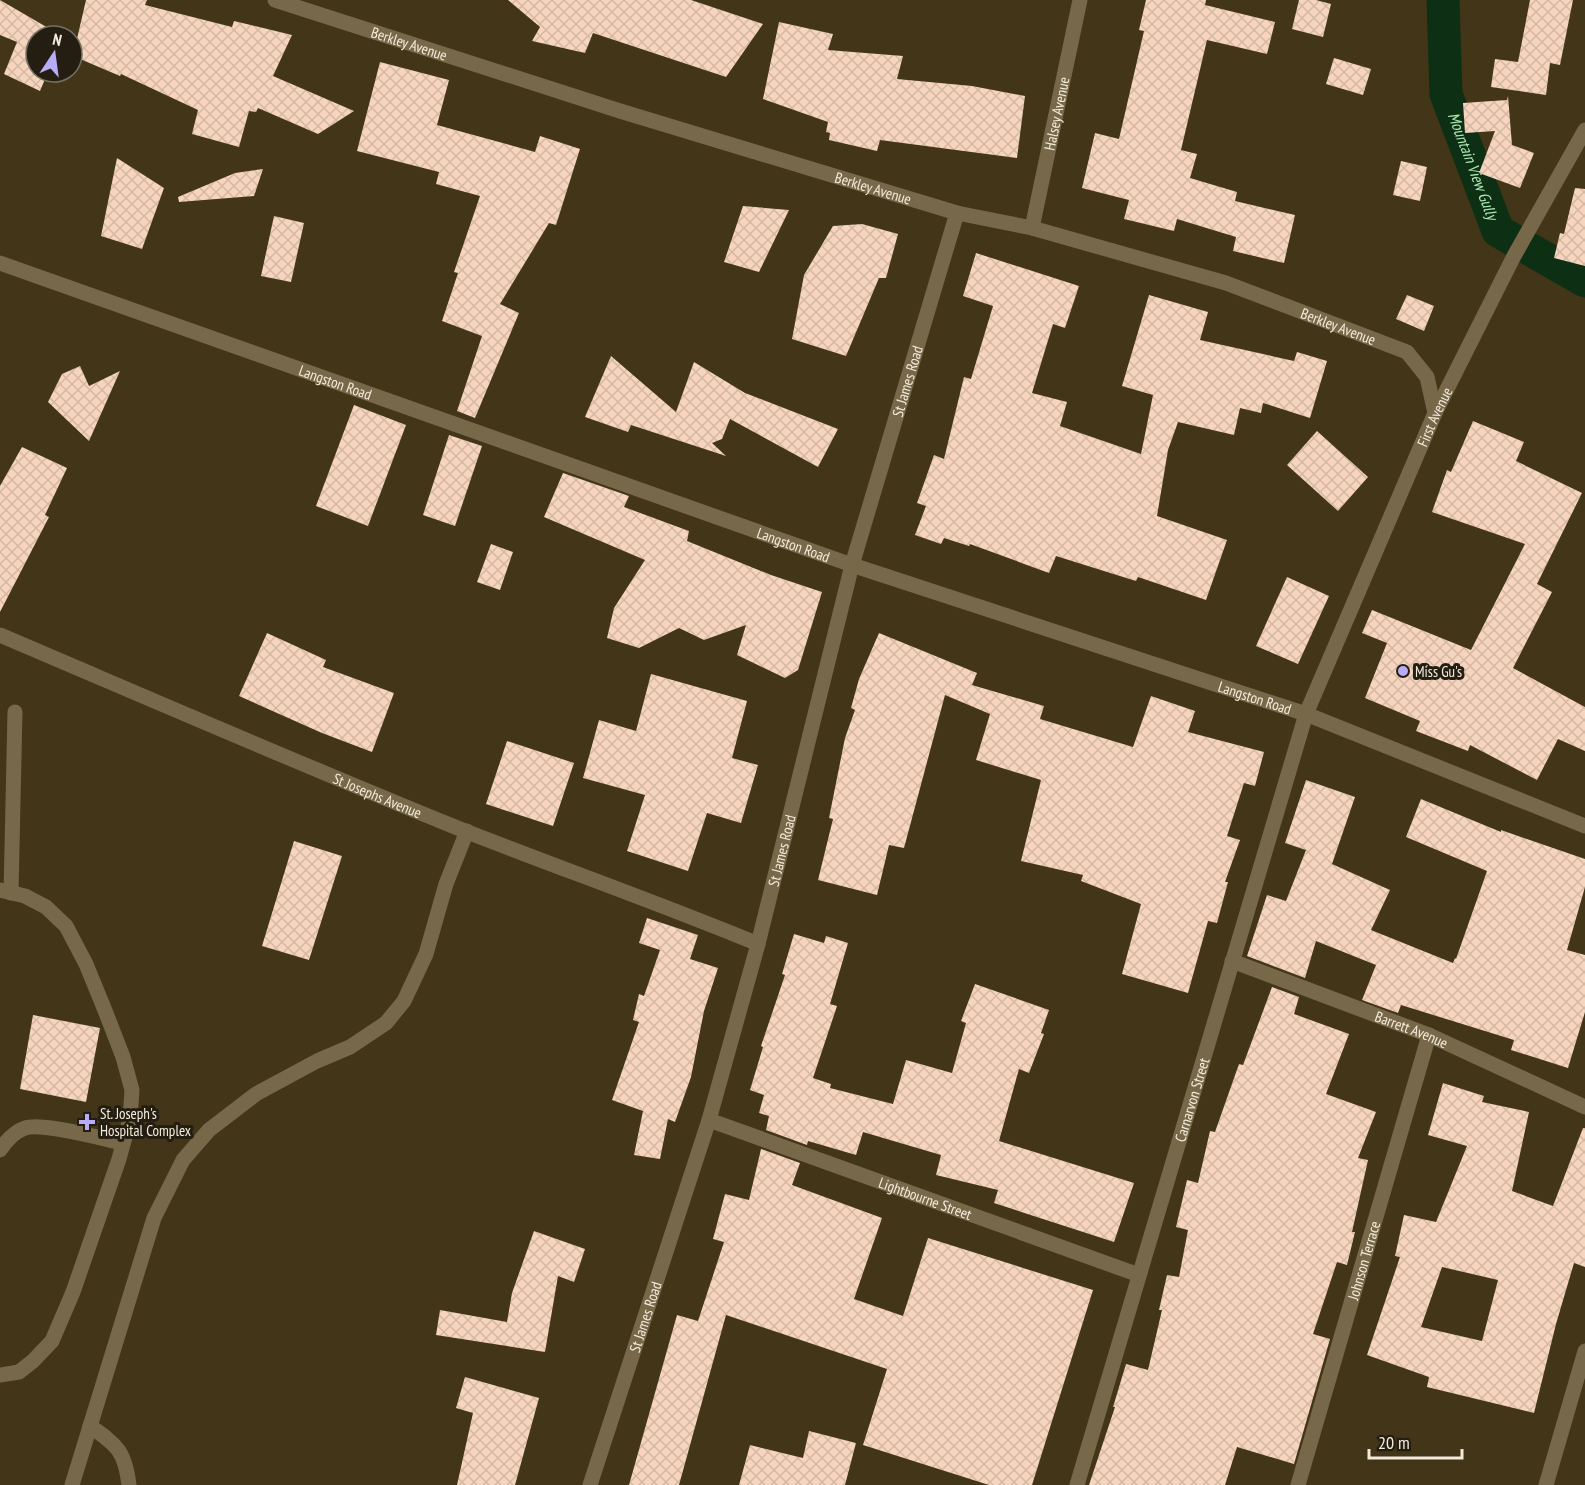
<svg xmlns="http://www.w3.org/2000/svg" width="1585" height="1485" font-family="'PT Sans Narrow',sans-serif">
<style>
.lines{fill:none;stroke-linecap:round;stroke-linejoin:round}
.canal{stroke:#0d2f13;stroke-width:33}
.building{fill:url(#building-cross-hatch);fill-rule:evenodd}
.service{stroke:#77684a;stroke-width:15}
.minor{stroke:#77684a;stroke-width:15}
.tertiary{stroke:#77684a;stroke-width:15}
.poi-dot{fill:#b8abf7;stroke:#231e11;stroke-width:2}
.labels{text-anchor:middle;dominant-baseline:central;stroke-width:6;stroke-linejoin:round;paint-order:stroke}
.street-label{font-size:15px;fill:#f4ecdb;stroke:#231e11}
.poi-label{font-size:15px;fill:#f4ecdb;stroke:#231e11;text-anchor:start}
.water-label{font-size:16px;font-style:italic;fill:#aee8b4;stroke:#231e11}
</style>
<defs>
<pattern id="building-cross-hatch" width="8" height="8" patternUnits="userSpaceOnUse" patternTransform="scale(1.5)"><rect width="8" height="8" fill="#f6d4be"/><path d="M0 0l8 8M0 8l8-8" fill="none" stroke="#d3b8a5"/></pattern>
</defs>
<rect width="100%" height="100%" fill="#423518"/>
<g class="lines">
<path class="canal" id="s1" d="M1443,0L1446,94L1498,231L1585,281"/>
</g>
<g class="building">
<polygon points="0,0 62,36 36,36 36,72 48,72 40,91 4,74 17,42 0,35"/>
<polygon points="86,0 147,0 145,5 232,27 234,21 292,35 273,76 354,111 318,134 258,108 256,112 249,111 239,147 192,134 198,110 121,74 120,76 73,56"/>
<polygon points="508,0 691,0 763,24 726,77 593,33 585,53 532,41 540,27"/>
<polygon points="1146,0 1206,0 1205,5 1275,22 1267,54 1207,40 1181,150 1197,154 1190,178 1237,192 1235,201 1295,215 1284,263 1233,251 1236,237 1177,219 1174,231 1124,219 1129,200 1082,188 1095,133 1119,139 1144,31 1139,30"/>
<polygon points="1299,0 1316,0 1331,4 1323,37 1292,29"/>
<polygon points="1530,0 1573,0 1560,65 1550,63 1546,95 1491,87 1495,59 1518,62"/>
<polygon points="779,22 833,34 828,50 903,56 897,79 972,86 1025,96 1017,158 880,140 877,151 829,140 830,133 826,132 828,122 763,99"/>
<polygon points="1334,58 1371,69 1363,95 1326,84"/>
<polygon points="380,62 449,80 437,125 535,152 540,136 580,149 556,225 549,223 500,304 519,313 475,418 457,411 482,336 442,321 458,273 454,272 480,196 436,184 439,172 357,151"/>
<polygon points="1508,96 1512,145 1534,153 1520,188 1479,173 1495,131 1465,133 1463,103 1507,100"/>
<polygon points="117,158 164,188 142,249 101,236"/>
<polygon points="1401,161 1427,167 1420,201 1393,195"/>
<polygon points="263,169 254,196 179,202 178,197 235,173"/>
<polygon points="1575,188 1585,189 1585,266 1554,258 1560,233 1564,234"/>
<polygon points="743,206 789,210 759,272 724,262"/>
<polygon points="274,216 304,223 291,282 261,276"/>
<polygon points="862,224 898,234 886,278 879,278 846,356 792,339 804,275 833,226"/>
<polygon points="976,253 1079,286 1065,328 1053,324 1032,393 1067,402 1060,426 1141,454 1153,395 1122,386 1149,295 1208,312 1200,340 1294,361 1297,352 1327,361 1310,418 1263,403 1261,413 1240,408 1234,435 1178,422 1168,450 1157,516 1227,540 1206,600 1138,577 1136,581 1056,556 1049,573 970,544 969,546 944,538 941,544 915,535 926,506 917,503 934,455 944,459 964,377 971,379 993,306 963,296"/>
<polygon points="1407,295 1434,306 1424,331 1396,319"/>
<polygon points="611,356 676,412 694,362 745,393 838,429 818,467 730,419 722,439 712,443 726,456 631,425 628,432 585,417"/>
<polygon points="80,366 89,386 120,371 89,441 48,402 62,374"/>
<polygon points="354,405 406,425 368,526 316,506"/>
<polygon points="1473,421 1524,442 1516,461 1582,493 1537,584 1552,592 1513,668 1585,707 1585,751 1558,739 1537,780 1470,745 1468,751 1416,731 1420,721 1365,698 1387,643 1362,633 1372,610 1471,650 1525,544 1432,512 1447,470 1451,472"/>
<polygon points="1317,431 1368,477 1338,511 1287,465"/>
<polygon points="449,435 482,446 455,526 423,515"/>
<polygon points="22,447 67,468 45,515 49,517 0,612 0,486"/>
<polygon points="563,473 629,496 624,507 689,531 687,541 771,575 822,592 798,670 785,678 737,655 746,625 704,640 679,628 639,648 607,638 614,608 645,560 544,517"/>
<polygon points="491,544 513,552 500,590 477,582"/>
<polygon points="1287,577 1329,596 1298,664 1256,646"/>
<polygon points="267,633 326,660 323,667 394,693 372,752 322,733 239,696"/>
<polygon points="879,633 977,673 972,685 1044,706 1040,719 1133,747 1151,696 1195,711 1188,732 1264,752 1255,786 1244,783 1227,836 1240,840 1225,882 1228,882 1217,923 1208,921 1188,993 1122,974 1141,904 1081,881 1083,875 1021,861 1041,780 976,760 990,714 945,695 904,848 889,845 877,895 818,880 833,819 829,818 845,738 855,710 851,708 859,679"/>
<polygon points="651,674 747,701 732,758 758,765 741,823 707,813 688,871 627,851 645,795 583,778 599,720 636,731"/>
<polygon points="507,741 574,763 553,826 486,804"/>
<polygon points="1306,780 1355,797 1332,864 1390,890 1371,930 1453,963 1455,958 1456,959 1487,871 1406,837 1421,799 1501,832 1501,830 1585,859 1585,887 1567,950 1585,955 1585,1012 1568,1068 1511,1050 1514,1040 1401,1005 1398,1013 1362,1000 1376,965 1316,941 1305,978 1247,956 1267,895 1286,901 1306,850 1285,843"/>
<polygon points="294,841 342,856 309,960 262,946"/>
<polygon points="647,918 698,935 690,959 718,968 704,1011 691,1077 675,1122 668,1119 660,1159 634,1155 643,1111 612,1100 639,1022 633,1020 639,994 644,996 660,950 639,943"/>
<polygon points="794,934 824,943 826,936 848,943 830,1004 837,1006 813,1078 831,1084 830,1088 893,1104 906,1060 952,1073 966,1023 961,1021 975,984 1049,1010 1041,1033 1044,1034 1029,1073 1019,1069 999,1141 1134,1183 1114,1242 994,1203 998,1190 936,1175 941,1155 863,1132 856,1155 808,1141 807,1145 766,1130 769,1116 759,1113 764,1095 750,1090 763,1047 761,1046 785,975 782,974"/>
<polygon points="1272,987 1299,997 1294,1014 1349,1034 1326,1094 1376,1112 1358,1158 1368,1160 1352,1232 1355,1232 1347,1265 1337,1262 1313,1334 1330,1339 1294,1464 1237,1447 1225,1485 1089,1485 1115,1407 1113,1407 1126,1364 1148,1370 1162,1310 1159,1310 1167,1275 1179,1277 1188,1230 1176,1227 1187,1180 1198,1183 1210,1131 1215,1132 1239,1064 1243,1065"/>
<polygon points="33,1015 100,1028 86,1102 20,1089"/>
<path d="M1443,1083L1484,1096L1482,1102L1529,1112L1512,1191L1553,1206L1583,1128H1585V1267L1574,1263L1556,1324L1534,1413L1427,1387L1429,1377L1367,1355L1400,1257L1395,1256L1404,1215L1436,1222L1467,1146L1428,1135ZM1442,1267L1498,1280L1482,1341L1421,1327Z"/>
<polygon points="761,1149 800,1163 792,1185 882,1218 854,1299 903,1316 928,1238 1093,1290 1032,1485 989,1485 863,1445 887,1369 726,1315 679,1485 629,1485 677,1315 698,1321 724,1242 713,1239 725,1194 749,1200"/>
<polygon points="534,1231 585,1249 574,1282 558,1276 545,1352 436,1335 440,1310 507,1322 512,1293"/>
<polygon points="465,1377 539,1398 515,1485 457,1485 473,1413 456,1408"/>
<polygon points="809,1431 856,1443 845,1485 739,1485 750,1445 803,1458"/>
</g>
<g class="lines">
<g class="service">
<polyline points="0,890 25,896 46,907 66,926 86,964 106,1013 123,1057 132,1090 130,1119 119,1159 73,1292 52,1341 33,1361 19,1372 0,1375"/>
<polyline points="11,893 15,712"/>
<path d="M0,1150C6,1141 14,1132 25,1128C42,1122 103,1139 123,1143"/>
<path d="M90,1426C117,1445 125,1451 129,1485"/>
<polyline points="72,1485 154,1218 183,1160 209,1130 256,1094 317,1061 350,1047 386,1023 404,1001 426,954 446,884 467,831"/>
</g>
<g class="minor">
<path id="s2" d="M275,0L620,111L957,213L1032,228L1226,283L1407,352L1427,377L1435,413"/>
<path id="s3" d="M1032,228L1080,0"/>
<path id="s4" d="M0,635C155,701 309,768 465,831C562,869 661,904 758,944"/>
<path id="s5" d="M1232,961L1429,1035L1585,1107"/>
<path id="s6" d="M709,1120L1139,1275"/>
<path id="s7" d="M590,1485L709,1120L758,944L852,565L957,213"/>
<path id="s8" d="M1077,1485L1306,714L1435,413L1514,256L1585,130"/>
<path id="s9" d="M1298,1485L1429,1035"/>
<polyline points="1546,1485 1585,1351"/>
</g>
<path class="tertiary" id="s10" d="M0,263L852,565L1306,714L1585,826"/>
</g>
<g class="poi-dot">
<circle cx="1403" cy="671" r="6"/>
<path d="M84 1113h6v6h6v6h-6v6h-6v-6h-6v-6h6z"/>
</g>
<g class="labels">
<g class="street-label">
<text stroke="none"><textPath href="#s2" startOffset="141">Berkley Avenue</textPath></text>
<text stroke="none"><textPath href="#s3" startOffset="117">Halsey Avenue</textPath></text>
<text stroke="none"><textPath href="#s2" startOffset="627">Berkley Avenue</textPath></text>
<text stroke="none"><textPath href="#s2" startOffset="1113">Berkley Avenue</textPath></text>
<text stroke="none"><textPath href="#s10" startOffset="356">Langston Road</textPath></text>
<text stroke="none"><textPath href="#s7" startOffset="1149">St James Road</textPath></text>
<text stroke="none"><textPath href="#s8" startOffset="1128">First Avenue</textPath></text>
<text stroke="none"><textPath href="#s10" startOffset="842">Langston Road</textPath></text>
<text stroke="none"><textPath href="#s10" startOffset="1328">Langston Road</textPath></text>
<text stroke="none"><textPath href="#s4" startOffset="410">St Josephs Avenue</textPath></text>
<text stroke="none"><textPath href="#s7" startOffset="663">St James Road</textPath></text>
<text stroke="none"><textPath href="#s5" startOffset="192">Barrett Avenue</textPath></text>
<text stroke="none"><textPath href="#s8" startOffset="402">Carnarvon Street</textPath></text>
<text stroke="none"><textPath href="#s6" startOffset="230">Lightbourne Street</textPath></text>
<text stroke="none"><textPath href="#s9" startOffset="234">Johnson Terrace</textPath></text>
<text stroke="none"><textPath href="#s7" startOffset="177">St James Road</textPath></text>
</g>
<g class="poi-label">
<text x="1415" y="671">Miss Gu's</text>
<text x="100" y="1113">St. Joseph's<tspan x="100" dy="17">Hospital Complex</tspan></text>
</g>
<g class="water-label">
<text stroke="none"><textPath href="#s1" startOffset="171">Mountain View Gully</textPath></text>
</g>
</g>
<g transform="translate(54 54) rotate(13)"><circle r="28" fill="#231e11" stroke="#777062" stroke-width="1.5"/>
<path d="M0-4.5L10 22L0 15L-10 22Z" fill="#b8abf7"/>
<text y="-9" font-size="16" font-weight="bold" text-anchor="middle" fill="#f4ecdb">N</text>
</g>
<path d="M1369 1449v9h93v-9" fill="none" stroke="#f4ecdb" stroke-width="3"/>
<text x="1378" y="1449" font-size="18" fill="#f4ecdb" stroke="#231e11" stroke-width="4.5" paint-order="stroke">20 m</text>
</svg>
